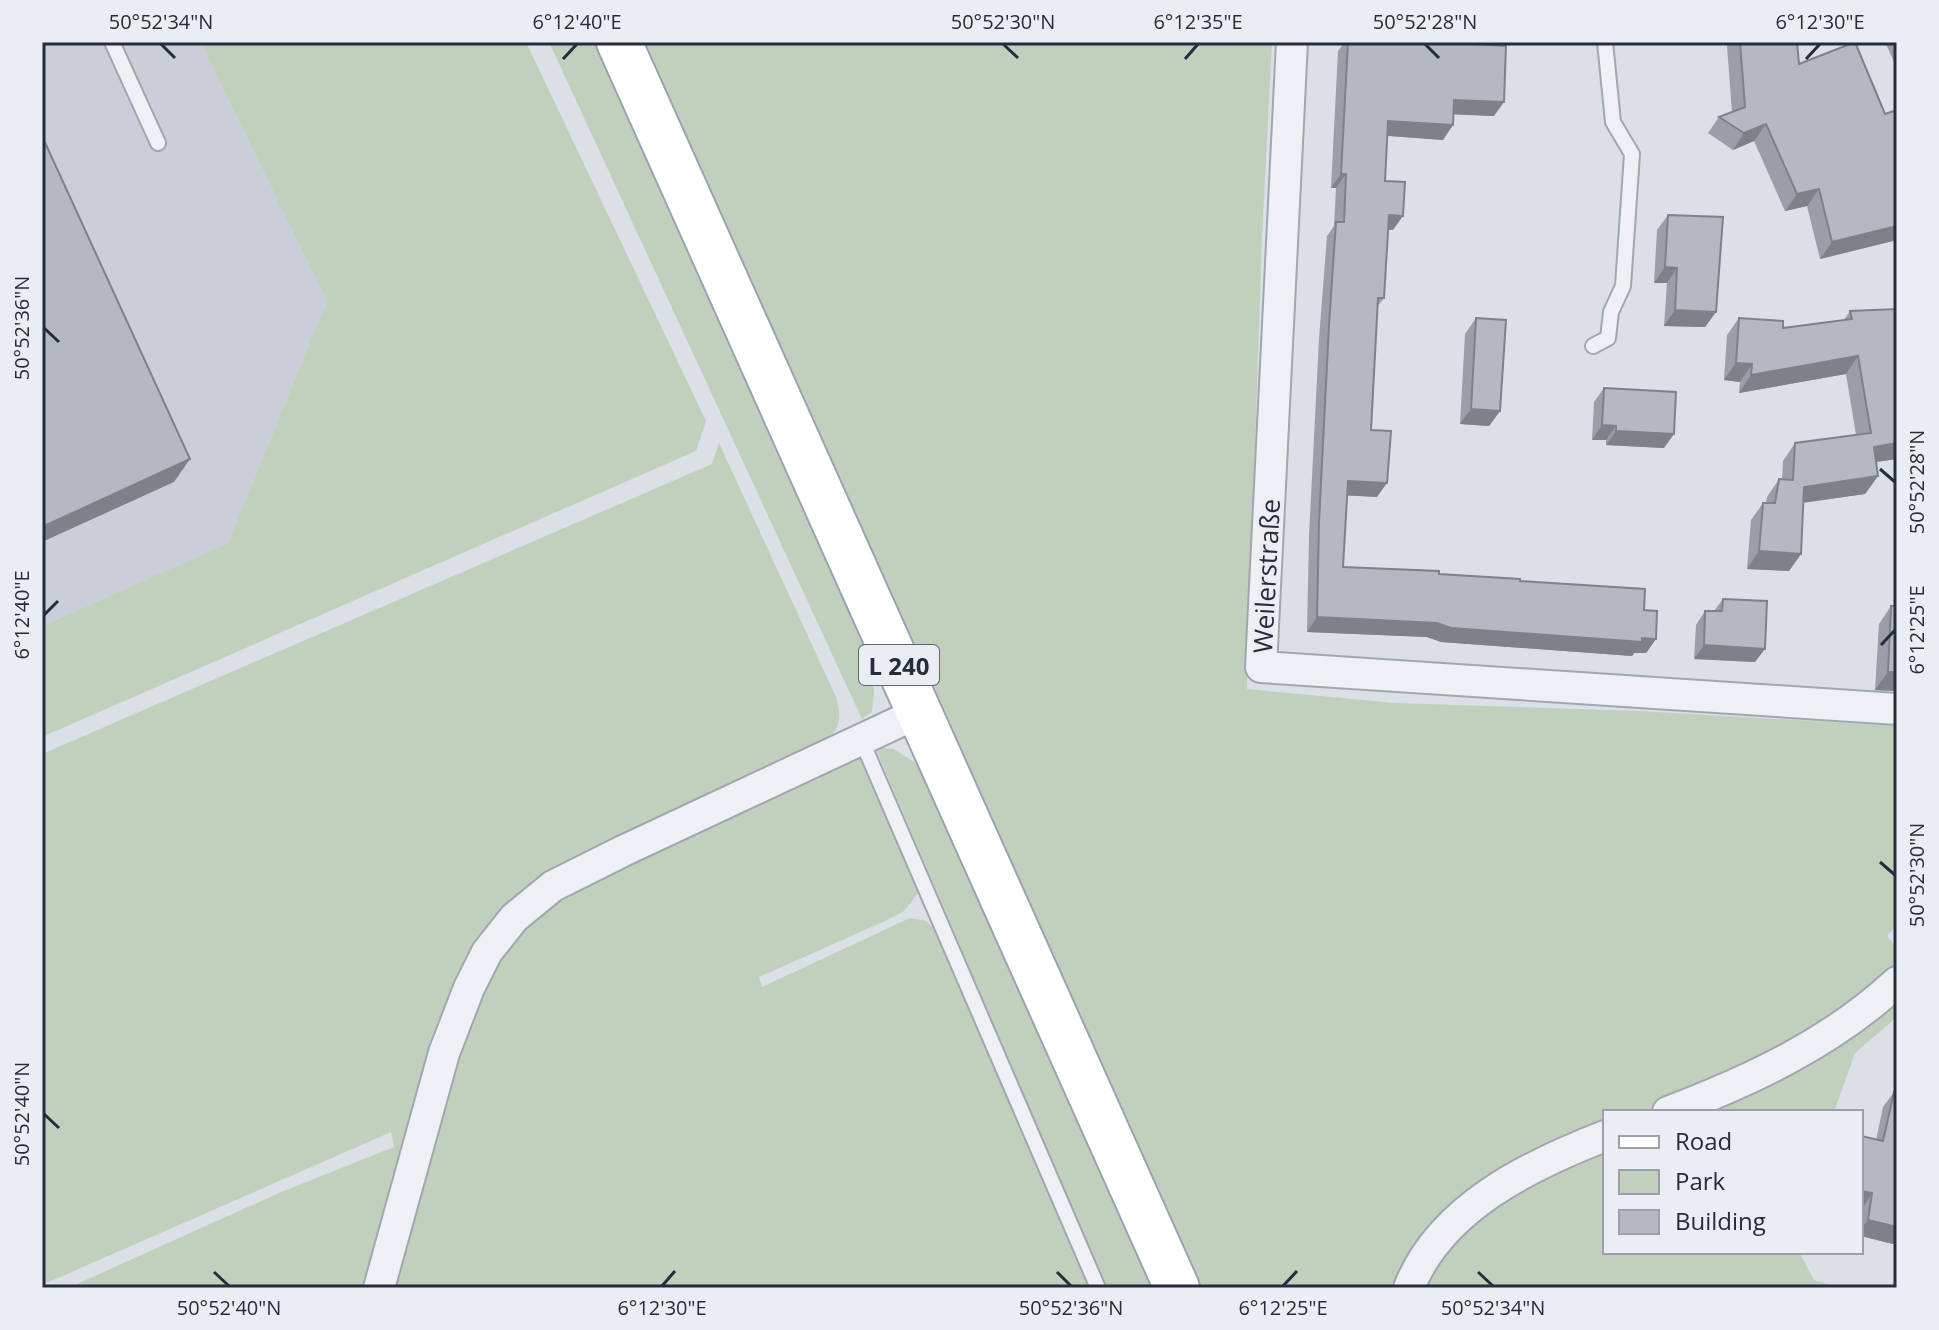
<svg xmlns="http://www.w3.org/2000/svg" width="1939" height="1330" font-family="'Open Sans',sans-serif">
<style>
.built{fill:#c9ced8}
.green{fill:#c0d0bc}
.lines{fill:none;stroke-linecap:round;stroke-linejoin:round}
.service-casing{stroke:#a1a6b0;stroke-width:18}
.minor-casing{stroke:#a1a6b0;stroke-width:34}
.primary-casing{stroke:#9ba2b2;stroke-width:48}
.service{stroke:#eef0f4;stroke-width:14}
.minor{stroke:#eef0f4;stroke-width:30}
.primary{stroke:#fff;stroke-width:44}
.wall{fill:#9a9ea8}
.shaded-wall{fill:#7d8188}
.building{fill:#b3b8c3;stroke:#7d8188;stroke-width:2}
.ticks{fill:none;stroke:#252c3c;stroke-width:3}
.labels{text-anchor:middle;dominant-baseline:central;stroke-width:6;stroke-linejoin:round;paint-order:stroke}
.shield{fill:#eaeef4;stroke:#606673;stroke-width:2}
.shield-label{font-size:24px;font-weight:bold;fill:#252c3c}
.street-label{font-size:26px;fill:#252c3c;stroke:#eaeef4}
.neatline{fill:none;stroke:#252c3c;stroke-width:3}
.ticks-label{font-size:20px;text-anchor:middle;fill:#252c3c}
</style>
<rect width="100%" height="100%" fill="#dbdfe6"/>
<polygon class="built" points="42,42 200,42 327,301 228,543 42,626"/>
<g class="green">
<polygon points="200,42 526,42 706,421 696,451 42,737 42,626 228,543 327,301"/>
<polygon points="549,42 600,42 871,649 874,692 872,712 862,719"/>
<polygon points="640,42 1272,42 1262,237 1247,689 1395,703 1640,711 1897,726 1897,925 1887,936 1897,948 1897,1017 1855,1053 1834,1112 1605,1112 1605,1252 1799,1252 1814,1280 1841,1288 1199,1288 935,689"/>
<path d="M719,443L836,697C841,716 842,726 826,740L498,919L464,964L429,1066L368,1288H68L279,1193L394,1147L391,1132L42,1285V754L712,464Z"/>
<polygon points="875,747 894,749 920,766 1157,1288 1106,1288"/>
<polygon points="856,753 865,762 919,892 904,911 885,921 759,977 762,987 910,918 926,921 936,930 1092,1288 391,1288 465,1032 491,976 516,937 560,902 633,861"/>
</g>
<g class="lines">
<defs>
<g id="service">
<polyline points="112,42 158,143"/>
<polyline points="1593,346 1608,338 1611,312 1623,286 1632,154 1613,122 1605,42"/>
<polyline points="861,739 1098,1288"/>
</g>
<g id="minor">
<polyline points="1292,42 1261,667 1897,709"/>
<path d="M1668,1112C1752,1080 1831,1043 1897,982"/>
<polyline points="379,1288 444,1053 469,988 487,952 514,918 553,886 623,851 920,712"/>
<path d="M1409,1288C1440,1208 1530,1165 1605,1136"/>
</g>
<polyline id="primary" points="619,42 1177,1288"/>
</defs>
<use href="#service" class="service-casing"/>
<use href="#minor" class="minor-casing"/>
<use href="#primary" class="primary-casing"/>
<use href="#service" class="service"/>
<use href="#minor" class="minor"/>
<use href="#primary" class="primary"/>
</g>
<g class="wall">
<polygon points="1345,42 1348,42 1494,116 1454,114 1443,140 1388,136 1385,181 1393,230 1388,230 1384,298 1377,307 1371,430 1377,497 1347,495 1343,567 1520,581 1644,610 1656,639 1646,653 1634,653 1632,656 1441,642 1427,637 1307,632 1309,536 1319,339 1327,236 1334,226 1336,188 1331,188 1338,51"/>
<polygon points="1730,42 1740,42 1799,64 1885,114 1897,110 1897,240 1820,259 1807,206 1785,211 1754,141 1733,150 1708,133 1719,117 1732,112 1727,46"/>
<polygon points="1885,42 1897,42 1897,68"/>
<polygon points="1668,215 1716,312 1705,327 1664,326 1667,283 1654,283 1657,230"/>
<polygon points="1850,311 1897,459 1876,462 1878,476 1865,494 1803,503 1801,554 1789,571 1747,569 1751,520 1763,503 1766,503 1767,497 1779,479 1782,480 1783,461 1795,443 1856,435 1846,374 1739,393 1740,382 1724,380 1727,335 1739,318 1783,328 1844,320"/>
<polygon points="1476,318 1500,411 1489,426 1460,424 1465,334"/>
<polygon points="1604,388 1664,448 1606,445 1606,440 1592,440 1594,402"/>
<polygon points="1723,599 1755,662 1694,659 1696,625 1705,611 1714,611"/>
<polygon points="1891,606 1897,691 1875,690 1879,624"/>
<polygon points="1894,1092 1897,1245 1861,1236 1861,1212 1883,1107"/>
</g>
<g class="shaded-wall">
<polygon points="1454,100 1504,102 1494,116 1444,114"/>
<polygon points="1388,121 1453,125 1443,140 1378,135"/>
<polygon points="1766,124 1754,141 1733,150 1744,133"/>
<polygon points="1341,174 1346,174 1336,188 1331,188"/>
<polygon points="1819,189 1807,206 1785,211 1797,194"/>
<polygon points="1389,215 1403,216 1393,230 1379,229"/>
<polygon points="1897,226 1897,240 1820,259 1832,242"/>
<polygon points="1665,267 1677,268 1667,283 1654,283"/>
<polygon points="1675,310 1716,312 1705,327 1664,326"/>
<polygon points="1858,356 1846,374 1739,393 1751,375"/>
<polygon points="1736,363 1752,364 1740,382 1724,380"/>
<polygon points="1471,409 1500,411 1489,426 1460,424"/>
<polygon points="1602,425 1616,426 1606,440 1592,440"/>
<polygon points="1616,431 1674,434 1664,448 1606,445"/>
<polygon points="1897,443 1897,459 1861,464 1874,447"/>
<polygon points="190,459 174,482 42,542 42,527"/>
<polygon points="1878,476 1865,494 1792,504 1804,487"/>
<polygon points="1348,481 1387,483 1377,497 1338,495"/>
<polygon points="1759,551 1801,554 1789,571 1747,569"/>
<polygon points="1317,617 1437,623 1656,639 1646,653 1634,653 1632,656 1441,642 1427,637 1307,632"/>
<polygon points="1704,645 1765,649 1755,662 1694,659"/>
<polygon points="1888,672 1897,672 1897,691 1875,690"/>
<polygon points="1861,1191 1872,1193 1862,1209 1861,1208"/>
<polygon points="1868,1220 1897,1227 1897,1245 1861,1236 1861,1229"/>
</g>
<g class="building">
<polygon points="1348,42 1438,42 1506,46 1504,102 1454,100 1453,125 1388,121 1385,181 1405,182 1403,216 1389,215 1384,298 1378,298 1371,430 1391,431 1387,483 1348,481 1343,567 1439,571 1439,574 1520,579 1520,581 1645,589 1644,610 1657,611 1656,639 1642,638 1642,642 1451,628 1437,623 1317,617 1319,522 1329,325 1336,222 1344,222 1346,174 1341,174"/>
<polygon points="1740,42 1797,42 1799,64 1855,42 1885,114 1897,110 1897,226 1832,242 1819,189 1797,194 1766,124 1744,133 1719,117 1745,107"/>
<polygon points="42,136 190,459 42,527"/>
<polygon points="1668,215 1723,217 1716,312 1675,310 1677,268 1665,267"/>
<polygon points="1897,309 1897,443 1874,447 1878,476 1804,487 1801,554 1759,551 1763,503 1775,503 1779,479 1793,480 1795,443 1871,433 1858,356 1751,375 1752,364 1736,363 1739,318 1783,321 1783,328 1852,319 1850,311"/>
<polygon points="1476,318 1506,320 1500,411 1471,409"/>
<polygon points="1604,388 1676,392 1674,434 1616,431 1616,426 1602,425"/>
<polygon points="1723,599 1767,601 1765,649 1704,645 1705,611 1722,611"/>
<polygon points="1891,606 1897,606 1897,672 1888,672"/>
<polygon points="1894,1092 1897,1092 1897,1227 1868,1220 1872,1193 1861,1191 1861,1136 1883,1141"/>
</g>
<path class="ticks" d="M161,44L175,58M1003,44L1018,58M1425,44L1439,58M563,59L577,44M1185,59L1198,44M1806,59L1820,44M44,328L59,342M1880,469L1895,482M44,615L58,601M1881,645L1895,630M1880,862L1895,875M44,1114L59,1128M214,1272L229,1286M1057,1272L1071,1286M1478,1272L1493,1286M662,1286L675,1271M1283,1286L1297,1271"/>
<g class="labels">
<rect class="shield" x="859" y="645" width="80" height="40" rx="6"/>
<g class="shield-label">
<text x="899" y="665">L 240</text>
</g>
<g class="street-label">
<text transform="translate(1266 576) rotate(-87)">Weilerstraße</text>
</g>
</g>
<rect width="1939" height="1330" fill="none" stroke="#eaeef4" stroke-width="88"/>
<rect x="1603" y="1110" width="260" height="144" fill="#eaeef4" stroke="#9ba0aa" stroke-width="2"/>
<rect x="1619" y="1136" width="40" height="12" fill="#ffffff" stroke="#9ba0aa" stroke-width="2"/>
<text x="1675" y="1150" font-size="24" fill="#252c3c">Road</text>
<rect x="1619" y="1170" width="40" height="24" fill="#c0d0bc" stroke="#9ba0aa" stroke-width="2"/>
<text x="1675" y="1190" font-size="24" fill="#252c3c">Park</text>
<rect x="1619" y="1210" width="40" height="24" fill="#b3b8c3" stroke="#9ba0aa" stroke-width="2"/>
<text x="1675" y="1230" font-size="24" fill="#252c3c">Building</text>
<rect x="44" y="44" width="1851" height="1242" class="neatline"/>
<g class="ticks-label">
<text x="161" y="29">50°52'34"N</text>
<text x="577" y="29">6°12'40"E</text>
<text x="1003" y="29">50°52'30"N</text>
<text x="1198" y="29">6°12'35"E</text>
<text x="1425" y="29">50°52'28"N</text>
<text x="1820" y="29">6°12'30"E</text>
<text transform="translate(22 328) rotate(-90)" y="7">50°52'36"N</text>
<text transform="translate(1917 482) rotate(-90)" y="7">50°52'28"N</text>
<text transform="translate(22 615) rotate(-90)" y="7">6°12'40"E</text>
<text transform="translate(1917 630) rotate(-90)" y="7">6°12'25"E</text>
<text transform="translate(1917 875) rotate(-90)" y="7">50°52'30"N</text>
<text transform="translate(22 1114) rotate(-90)" y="7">50°52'40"N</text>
<text x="229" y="1315">50°52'40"N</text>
<text x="662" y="1315">6°12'30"E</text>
<text x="1071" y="1315">50°52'36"N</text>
<text x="1283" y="1315">6°12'25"E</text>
<text x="1493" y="1315">50°52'34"N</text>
</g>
</svg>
